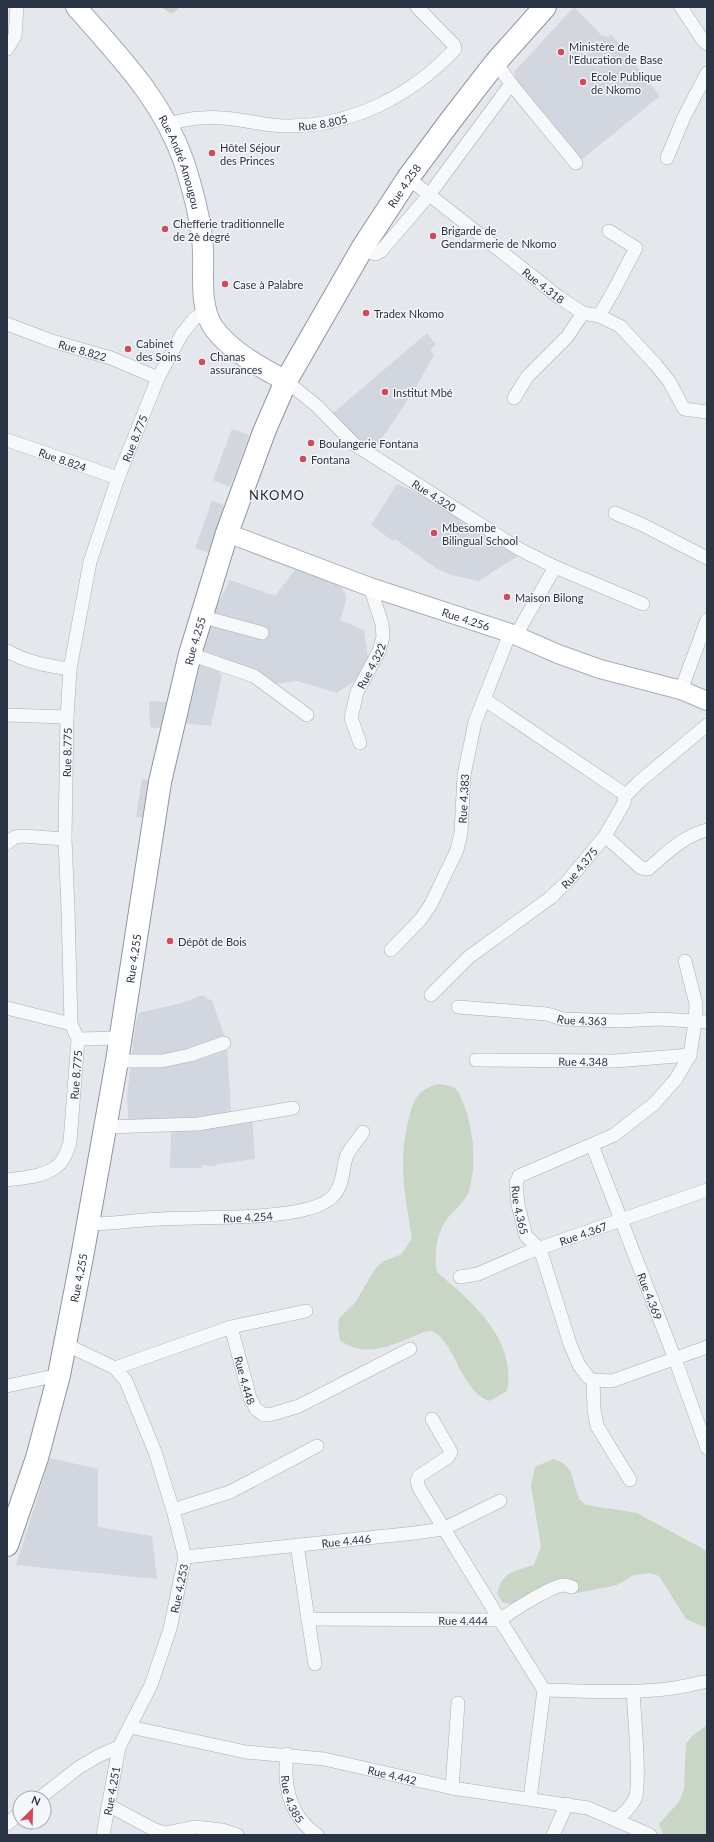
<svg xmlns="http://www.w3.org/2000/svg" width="714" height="1842" font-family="Lato,sans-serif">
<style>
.built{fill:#d2d6de}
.green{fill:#c9d6c5}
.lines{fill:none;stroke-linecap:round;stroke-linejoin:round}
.street-casing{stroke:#a9aeb7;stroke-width:14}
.secondary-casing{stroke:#a9aeb7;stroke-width:20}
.primary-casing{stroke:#a3abb8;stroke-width:22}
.highway-casing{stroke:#8b94a3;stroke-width:24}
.street{stroke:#f7f8fa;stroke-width:13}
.secondary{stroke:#fff;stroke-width:18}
.primary{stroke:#fff;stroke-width:20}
.highway{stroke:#fff;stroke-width:22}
.poi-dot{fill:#d1495b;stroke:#f4f6f9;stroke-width:1.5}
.labels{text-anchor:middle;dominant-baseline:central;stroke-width:3;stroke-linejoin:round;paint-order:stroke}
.poi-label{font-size:11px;fill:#2b3445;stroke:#f4f6f9;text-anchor:start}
.street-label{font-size:11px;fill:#2b3445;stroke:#f4f6f9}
.quarter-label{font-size:13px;letter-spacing:1px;fill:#1d2536;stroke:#f4f6f9}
</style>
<rect width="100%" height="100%" fill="#e4e7ec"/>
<g class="built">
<polygon points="574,7 601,35 608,37 611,34 660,96 581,160 521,93 514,72"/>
<polygon points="427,333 436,345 430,350 434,355 415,389 373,452 358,442 333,413"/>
<polygon points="232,429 249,435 230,487 213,480"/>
<polygon points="397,484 426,497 519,555 479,581 451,575 436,568 398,541 394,539 393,541 371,525"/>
<polygon points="212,501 226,506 209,553 195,548"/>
<polygon points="295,570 341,586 347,598 340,620 364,630 368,658 362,676 337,693 297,681 274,684 219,668 217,671 222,675 211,726 185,723 182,731 150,727 149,701 191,704 216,599 220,600 230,580 275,596"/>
<polygon points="142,779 152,781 146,818 136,817"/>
<polygon points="202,995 212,1001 227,1043 231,1111 252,1115 255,1159 217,1164 216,1166 202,1165 202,1168 170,1168 171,1127 160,1132 129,1130 127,1096 135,1028 138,1013 182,1003"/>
<polygon points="50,1458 98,1469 98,1527 152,1536 157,1579 16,1565"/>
</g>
<g class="green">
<polygon points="161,7 180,7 172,14"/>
<path d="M438,1084C445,1085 451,1085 456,1089C459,1092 460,1097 462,1100C473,1126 477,1159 470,1187C467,1201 455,1209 447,1219C436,1233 434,1255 437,1272C473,1303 517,1339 507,1391L489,1401C459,1390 453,1333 429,1331C425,1331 417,1335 412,1337C388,1347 363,1358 340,1340L338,1329L339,1318L355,1303L375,1269L382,1262L402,1254L412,1238C405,1196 398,1164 408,1122C413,1101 416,1090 438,1084Z"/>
<path d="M553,1459L563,1463L570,1470L579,1499L586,1505L637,1513L707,1551V1628L686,1619L659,1576L650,1573L634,1575L617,1585L577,1593L549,1591L513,1605L502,1602L497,1593C503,1570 514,1572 534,1565L541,1547L531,1486L535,1467Z"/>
<polygon points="707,1725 707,1835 665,1835 663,1834 659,1824 679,1802 684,1789 686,1744 692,1736"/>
</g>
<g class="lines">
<defs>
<g id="street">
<polyline points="681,7 702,39 707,44"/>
<polyline points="7,49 15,36 17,7"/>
<polyline points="496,62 511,84 576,163"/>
<path id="s1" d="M168,124C178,122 190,118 201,118C229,115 257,125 285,126C351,127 411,96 455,49L454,45L417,7"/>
<polyline points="667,158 684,117 707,73"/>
<path id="s2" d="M408,178L560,298L583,313L599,316L614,290L636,248L609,231"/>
<polyline points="363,247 369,252 376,254 381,251 429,195 511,84"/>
<polyline points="599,316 620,326 656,365 669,381 684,409 707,412"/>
<path id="s3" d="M7,324L52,341L111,358L158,378"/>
<path id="s4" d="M286,381L317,406L354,444L519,549L555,567L643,604"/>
<polyline points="514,398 527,377 567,337 583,313"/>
<path id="s5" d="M7,440L118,478"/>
<polyline points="615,513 643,525 707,558"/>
<polyline points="200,616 262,633"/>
<polyline points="516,635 555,567"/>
<path d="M7,651C27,662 47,666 70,669"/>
<polyline points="190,654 254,676 307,715"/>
<polyline points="681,690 707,620"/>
<polyline points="484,699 620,791 625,796"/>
<polyline points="7,715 67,717"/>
<path id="s6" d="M360,743L351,718L357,692L379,651L383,637L382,624L370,587"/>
<path d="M605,836L641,868L648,869C666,854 683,836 707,830"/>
<polyline points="7,843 15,837 22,836 65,839"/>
<path id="s7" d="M391,950L421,919L431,904L457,850L461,833L464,775L475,722L510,633"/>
<path id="s8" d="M685,961L696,1004L695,1022L690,1055L676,1079L654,1104L614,1135L519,1176L516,1183L518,1205L526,1236L540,1249L570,1344L579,1365L588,1377L593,1380L612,1381L707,1347"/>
<path id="s9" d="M431,995L469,957L550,898L567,882L605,836L624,803L625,796L639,782L707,725"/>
<path id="s10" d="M458,1007L547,1014L563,1019L619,1021L660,1019L707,1022"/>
<polyline points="7,1008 71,1024"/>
<polyline points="78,1039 120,1038"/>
<path id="s11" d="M476,1060L615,1061L690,1055"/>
<polyline points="117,1061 162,1061 190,1055 224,1043"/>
<polyline points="106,1127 198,1124 293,1108"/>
<path id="s12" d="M592,1145L675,1359L707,1448"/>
<path id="s13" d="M7,1180C22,1178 43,1177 56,1167C64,1162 67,1151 70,1142L78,1039L71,1024L68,909L65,839L67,717L70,669L90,562L118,478L158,378L182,334L194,319L206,311"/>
<path id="s14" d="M88,1224C112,1224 136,1220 160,1219C197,1216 312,1223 334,1195C344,1184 342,1168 347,1155C351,1147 358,1140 363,1132"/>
<path id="s15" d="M460,1277L478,1274L526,1253L707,1190"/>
<polyline points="231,1327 306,1311"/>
<path id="s16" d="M115,1368L231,1327L250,1398L256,1409L264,1415L273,1414L299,1406L410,1349"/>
<polyline points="593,1380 594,1409 597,1426 630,1480"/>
<polyline points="7,1386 59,1375"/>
<path d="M432,1419L451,1452L448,1457L419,1476L417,1481L419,1488L500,1620C513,1610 547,1589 562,1585C565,1585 569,1586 572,1587"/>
<polyline points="173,1510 230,1492 317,1446"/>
<path id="s17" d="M297,1545L308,1619L500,1620L544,1690L530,1799"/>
<path id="s18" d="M185,1557L415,1533L443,1529L500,1501"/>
<polyline points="308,1619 315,1664"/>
<path d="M544,1690C596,1691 652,1696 703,1682"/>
<path id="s19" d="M130,1727L246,1752L324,1759L452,1788L588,1808L650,1835"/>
<path id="s20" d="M287,1754C283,1786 290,1816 317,1835"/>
<polyline points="452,1788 458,1703"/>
<path id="s21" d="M40,1798L78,1768L100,1755L119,1747L151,1685L170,1629L185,1557L173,1510L155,1452L126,1381L115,1368L65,1344"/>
<polyline points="108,1805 155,1830 165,1833 195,1827 222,1830 237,1835"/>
<path d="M616,1819C624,1814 630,1808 635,1799C641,1786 634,1710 633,1691"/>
<polyline points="7,1824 20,1813"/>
<path id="s22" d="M103,1835L119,1747"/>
<polyline points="553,1835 567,1804"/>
</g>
<g id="secondary">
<path id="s23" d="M227,533L370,587L510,633L558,654L600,669L681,690L707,701"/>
</g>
<g id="primary">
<path id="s24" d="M76,7C119,56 162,99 184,162C192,187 199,212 202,238C206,267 197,301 213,327C230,351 260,367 286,381"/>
</g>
<g id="highway">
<path id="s25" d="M7,1545L37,1458L59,1375L82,1257L117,1061L160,782L190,654L227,533L264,432L286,381L363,247L408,178L451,120L496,62L545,7"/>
</g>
</defs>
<use href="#street" class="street-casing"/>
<use href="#secondary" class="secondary-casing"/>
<use href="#primary" class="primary-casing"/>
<use href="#highway" class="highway-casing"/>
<use href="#street" class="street"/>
<use href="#secondary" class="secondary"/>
<use href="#primary" class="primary"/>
<use href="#highway" class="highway"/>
</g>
<g class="poi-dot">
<circle cx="561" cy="52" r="4"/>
<circle cx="583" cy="82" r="4"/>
<circle cx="212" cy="153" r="4"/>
<circle cx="165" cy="229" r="4"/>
<circle cx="433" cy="236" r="4"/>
<circle cx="225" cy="284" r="4"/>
<circle cx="366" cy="313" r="4"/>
<circle cx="128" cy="349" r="4"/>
<circle cx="202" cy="362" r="4"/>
<circle cx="385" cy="392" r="4"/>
<circle cx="311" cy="443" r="4"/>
<circle cx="303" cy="459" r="4"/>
<circle cx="434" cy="533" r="4"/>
<circle cx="507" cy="597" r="4"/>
<circle cx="170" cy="941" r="4"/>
</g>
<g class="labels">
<g class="poi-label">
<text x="569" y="46">Ministère de<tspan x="569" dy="13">l'Education de Base</tspan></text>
<text x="591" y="76">Ecole Publique<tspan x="591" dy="13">de Nkomo</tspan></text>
<text x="220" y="147">Hôtel Séjour<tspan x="220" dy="13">des Princes</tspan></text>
<text x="173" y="223">Chefferie traditionnelle<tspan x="173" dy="13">de 2è degré</tspan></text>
<text x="441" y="230">Brigarde de<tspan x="441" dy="13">Gendarmerie de Nkomo</tspan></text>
<text x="233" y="284">Case à Palabre</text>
<text x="374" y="313">Tradex Nkomo</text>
<text x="136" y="343">Cabinet<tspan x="136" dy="13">des Soins</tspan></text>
<text x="210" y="356">Chanas<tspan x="210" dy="13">assurances</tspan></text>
<text x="393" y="392">Institut Mbé</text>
<text x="319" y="443">Boulangerie Fontana</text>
<text x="311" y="459">Fontana</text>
<text x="442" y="527">Mbesombe<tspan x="442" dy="13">Bilingual School</tspan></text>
<text x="515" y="597">Maison Bilong</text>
<text x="178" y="941">Dépôt de Bois</text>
</g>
<g class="street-label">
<text stroke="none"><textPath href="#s1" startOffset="156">Rue 8.805</textPath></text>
<text stroke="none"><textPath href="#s24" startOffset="189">Rue André Amougou</textPath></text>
<text stroke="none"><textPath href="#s25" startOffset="1429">Rue 4.258</textPath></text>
<text stroke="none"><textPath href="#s2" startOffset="173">Rue 4.318</textPath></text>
<text stroke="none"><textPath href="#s3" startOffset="80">Rue 8.822</textPath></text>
<text stroke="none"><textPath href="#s13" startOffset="796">Rue 8.775</textPath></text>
<text stroke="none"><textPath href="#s5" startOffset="59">Rue 8.824</textPath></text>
<text stroke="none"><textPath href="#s4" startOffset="188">Rue 4.320</textPath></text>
<text stroke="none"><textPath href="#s23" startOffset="254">Rue 4.256</textPath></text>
<text stroke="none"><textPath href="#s25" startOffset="925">Rue 4.255</textPath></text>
<text stroke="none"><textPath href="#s6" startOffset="83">Rue 4.322</textPath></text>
<text stroke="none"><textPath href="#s13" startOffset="472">Rue 8.775</textPath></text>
<text stroke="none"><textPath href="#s7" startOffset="173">Rue 4.383</textPath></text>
<text stroke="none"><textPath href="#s9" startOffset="196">Rue 4.375</textPath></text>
<text stroke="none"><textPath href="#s25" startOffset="601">Rue 4.255</textPath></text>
<text stroke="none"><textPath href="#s10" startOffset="125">Rue 4.363</textPath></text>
<text stroke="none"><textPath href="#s11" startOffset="107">Rue 4.348</textPath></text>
<text stroke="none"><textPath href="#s13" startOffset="148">Rue 8.775</textPath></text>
<text stroke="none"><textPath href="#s8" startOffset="346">Rue 4.365</textPath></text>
<text stroke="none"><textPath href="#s14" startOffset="160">Rue 4.254</textPath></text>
<text stroke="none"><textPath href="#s15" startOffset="131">Rue 4.367</textPath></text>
<text stroke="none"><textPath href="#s25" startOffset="277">Rue 4.255</textPath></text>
<text stroke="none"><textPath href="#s12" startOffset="162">Rue 4.369</textPath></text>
<text stroke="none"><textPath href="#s16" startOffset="178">Rue 4.448</textPath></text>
<text stroke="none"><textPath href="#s18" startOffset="162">Rue 4.446</textPath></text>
<text stroke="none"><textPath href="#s21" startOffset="265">Rue 4.253</textPath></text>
<text stroke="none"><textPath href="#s17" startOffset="230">Rue 4.444</textPath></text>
<text stroke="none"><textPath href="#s19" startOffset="267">Rue 4.442</textPath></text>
<text stroke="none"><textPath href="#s22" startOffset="45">Rue 4.251</textPath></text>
<text stroke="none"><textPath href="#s20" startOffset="46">Rue 4.385</textPath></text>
</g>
<g class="quarter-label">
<text x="277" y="495">NKOMO</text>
</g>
</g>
<rect width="714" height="1842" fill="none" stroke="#2b3445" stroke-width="16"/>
<g transform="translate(32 1810) rotate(23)"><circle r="19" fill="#f4f6f9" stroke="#a4a8b1"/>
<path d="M0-3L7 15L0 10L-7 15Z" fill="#d1495b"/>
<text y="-6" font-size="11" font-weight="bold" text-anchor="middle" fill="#2b3445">N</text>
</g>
</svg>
